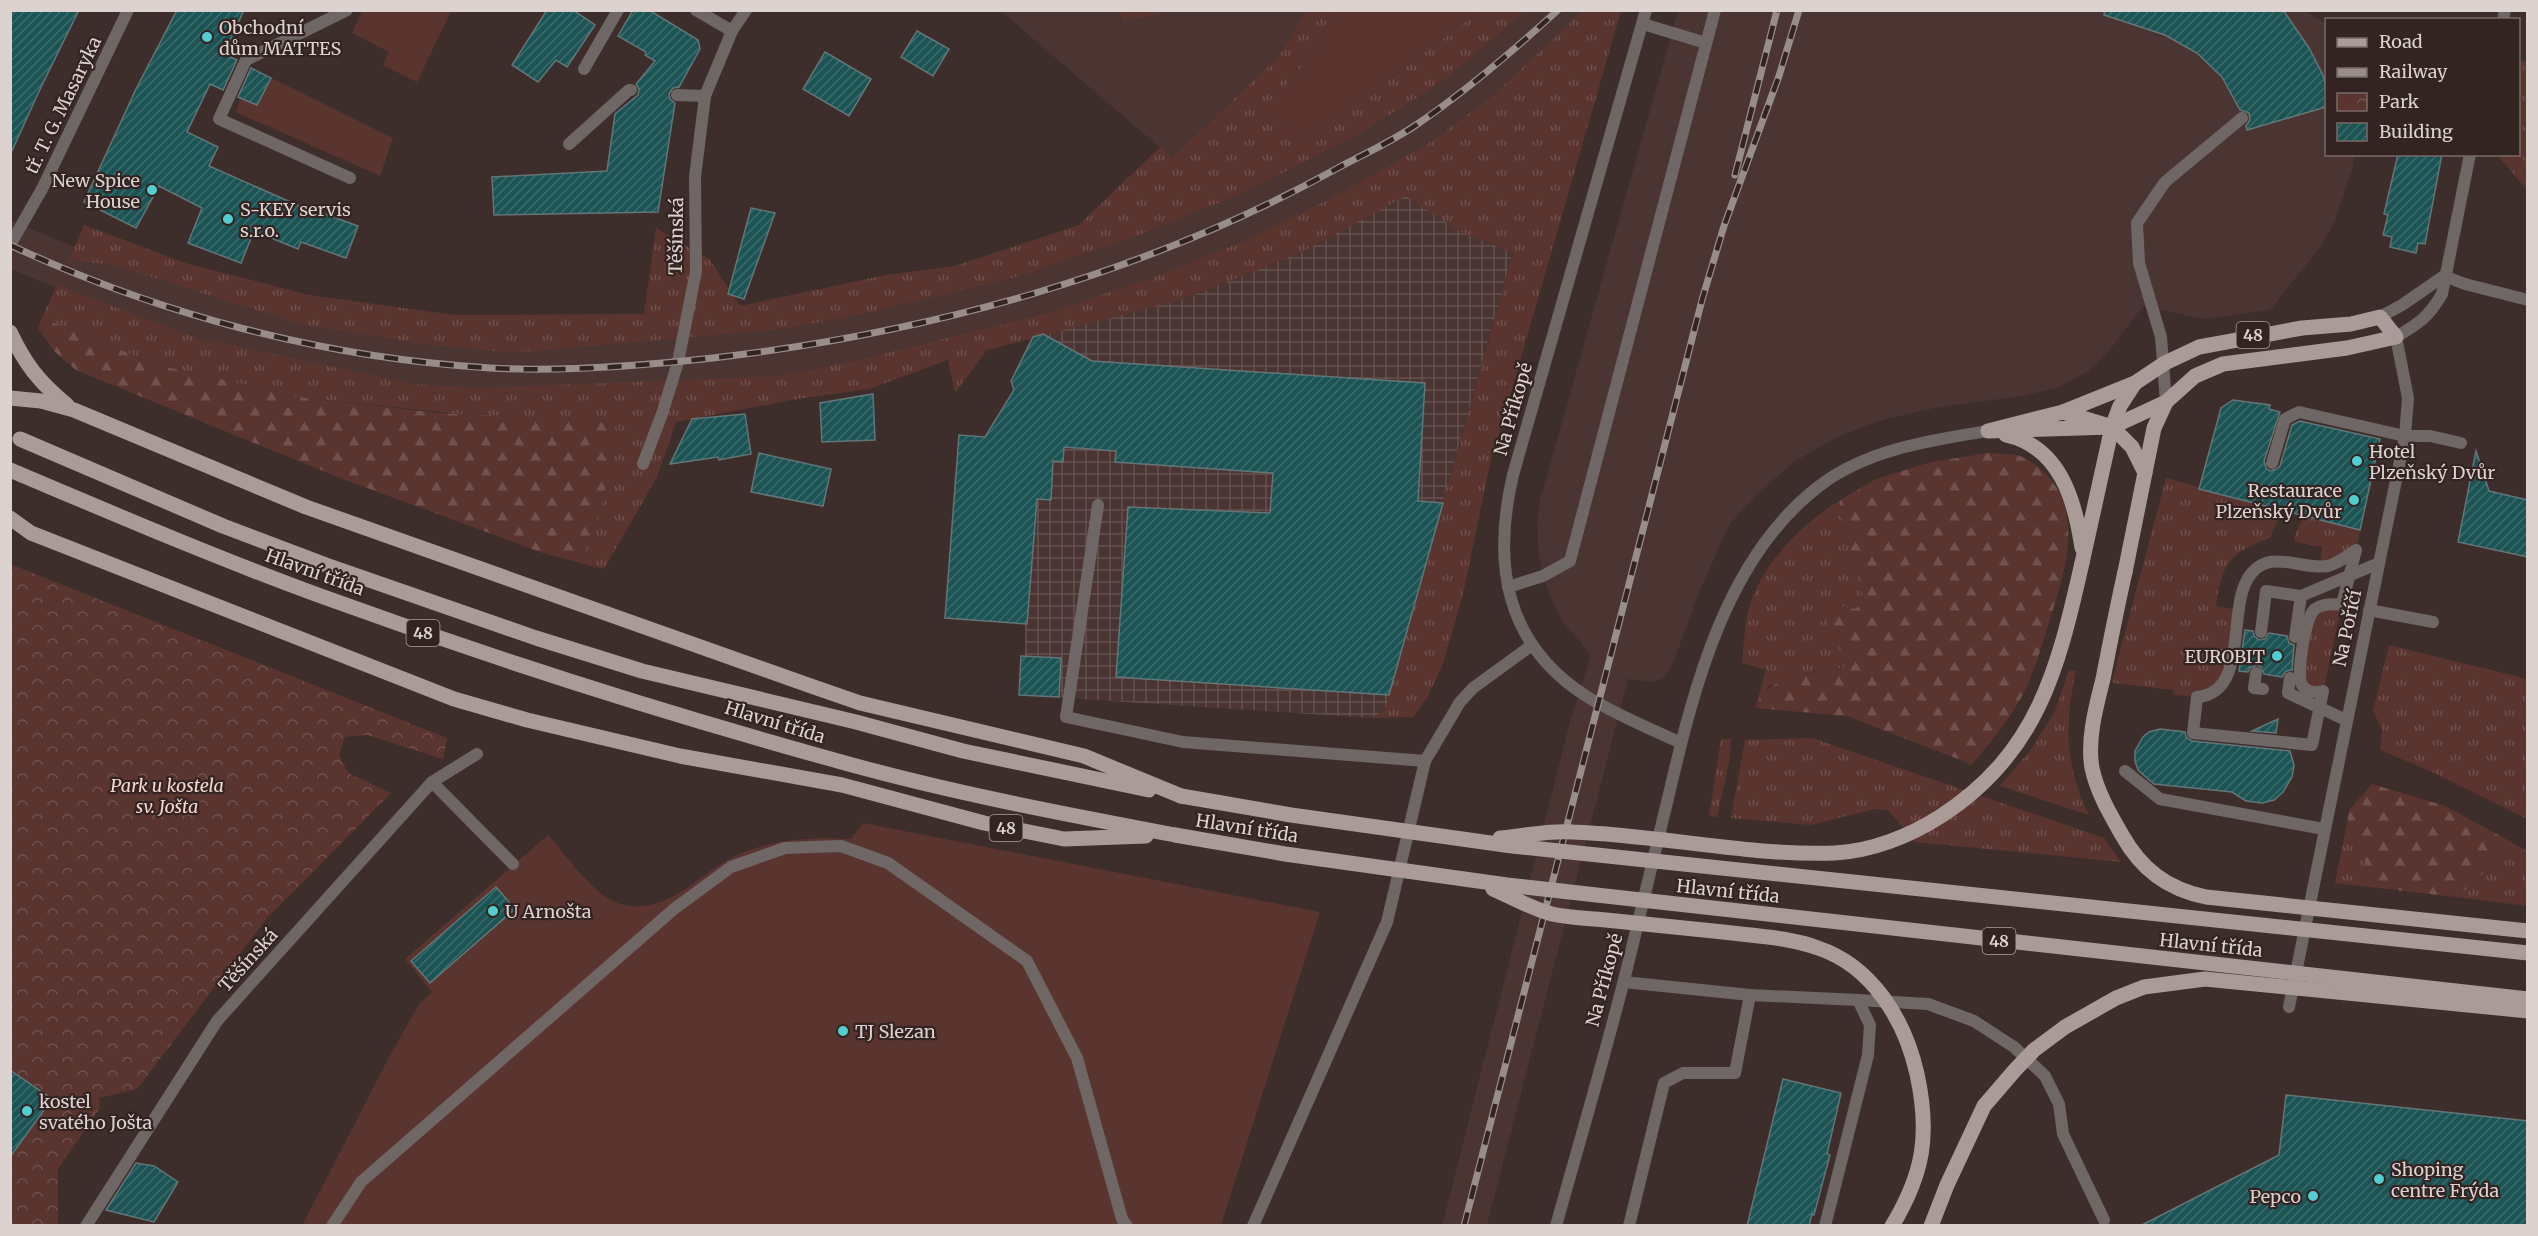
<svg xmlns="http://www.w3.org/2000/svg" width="2538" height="1236" font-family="Merriweather,serif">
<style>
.built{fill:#4b3532}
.industrial{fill:url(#industrial-grid)}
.grass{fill:url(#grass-tufts)}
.forest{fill:url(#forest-firs)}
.park{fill:url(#park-crowns)}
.garden{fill:#5a3530}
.building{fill:url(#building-hatch);stroke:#637677;stroke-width:1.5}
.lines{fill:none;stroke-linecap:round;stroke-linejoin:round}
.service{stroke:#6f6766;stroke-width:12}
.minor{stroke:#6f6766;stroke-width:12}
.tertiary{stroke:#6f6766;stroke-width:12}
.primary{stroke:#ab9b98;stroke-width:15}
.rail-casing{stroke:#998d8b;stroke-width:7}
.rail{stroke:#332422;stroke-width:4.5;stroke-dasharray:14;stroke-linecap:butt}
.primary-bridge{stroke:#ab9b98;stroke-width:15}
.poi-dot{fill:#52cdd0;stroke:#332422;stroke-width:2}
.labels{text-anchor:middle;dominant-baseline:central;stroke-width:4.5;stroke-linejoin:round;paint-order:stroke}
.shield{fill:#332422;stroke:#a99e9c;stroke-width:1.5}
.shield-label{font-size:16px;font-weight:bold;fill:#dcd2d0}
.poi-label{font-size:18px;fill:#dcd2d0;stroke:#332422;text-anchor:start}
.street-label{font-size:18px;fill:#dcd2d0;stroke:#332422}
.park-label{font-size:18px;font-style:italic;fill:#f6d7d2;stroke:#332422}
</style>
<defs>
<pattern id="industrial-grid" width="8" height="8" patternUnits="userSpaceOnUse" patternTransform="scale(1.5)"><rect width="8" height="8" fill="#4b3532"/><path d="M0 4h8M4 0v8" fill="none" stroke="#64514f"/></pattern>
<pattern id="grass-tufts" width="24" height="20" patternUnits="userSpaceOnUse" patternTransform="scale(1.5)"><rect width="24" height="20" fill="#5a3530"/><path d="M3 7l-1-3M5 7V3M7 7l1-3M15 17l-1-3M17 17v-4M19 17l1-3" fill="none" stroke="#71514d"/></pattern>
<pattern id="forest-firs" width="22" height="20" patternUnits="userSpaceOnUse" patternTransform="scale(1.5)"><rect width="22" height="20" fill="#5a3530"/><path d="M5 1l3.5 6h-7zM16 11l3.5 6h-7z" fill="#71514d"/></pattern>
<pattern id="park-crowns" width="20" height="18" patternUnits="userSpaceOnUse" patternTransform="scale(1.5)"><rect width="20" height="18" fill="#5a3530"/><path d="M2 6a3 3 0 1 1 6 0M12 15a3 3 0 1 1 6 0" fill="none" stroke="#71514d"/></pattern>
<pattern id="building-hatch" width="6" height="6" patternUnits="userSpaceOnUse" patternTransform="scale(1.5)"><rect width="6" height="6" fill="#1c5355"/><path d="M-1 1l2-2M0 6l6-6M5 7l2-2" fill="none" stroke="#3c6b6c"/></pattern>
</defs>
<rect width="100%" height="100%" fill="#3d2e2c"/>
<g class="built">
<polygon points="2304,10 2326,24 2326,154 2354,155 2353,166 2334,223 2321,246 2270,310 2204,319 2143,306 2109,351 2088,371 2060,387 2023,396 1939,407 1882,420 1839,436 1795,461 1758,493 1729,525 1699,592 1672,666 1663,678 1654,682 1628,679 1487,1225 1442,1226 1570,722 1591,655 1561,619 1546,586 1539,558 1537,525 1540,500 1678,11"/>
<polygon points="1001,11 1306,11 1278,57 1172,158"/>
<polygon points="1526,11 1589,11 1489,99 1426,145 1323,202 1249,239 1154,277 1047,313 863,359 780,376 681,384 490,391 388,381 303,367 195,337 104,308 11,269 10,220 119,266 582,346 784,329 868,313 1024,275 1139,235 1241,194 1356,136 1443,81"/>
</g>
<polygon class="industrial" points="1406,195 1461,232 1513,252 1385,710 1372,718 1019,695 1021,656 1025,656 1025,624 945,618 959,435 985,437 1014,390 1011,381 1033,337 1181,300 1302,252"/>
<g class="grass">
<polygon points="1306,11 1332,11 1316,48 1295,75 1309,138 1480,11 1526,11 1443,81 1356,136 1241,194 1139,235 1024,275 868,313 784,329 512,353 432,345 300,324 115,265 69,260 84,225 185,263 309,295 455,315 644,314 656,228 710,260 740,306 886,275 955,266 1079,225 1160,147 1172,158 1278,57"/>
<polygon points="1583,11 1621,11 1489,468 1464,590 1443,664 1427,698 1413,717 1372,718 1385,710 1513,253 1461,232 1406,196 1302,252 1181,300 987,350 955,393 948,360 869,389 803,398 676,422 657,477 604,569 577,562 593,538 491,417 305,398 158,365 42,318 57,285 197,338 414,384 477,388 780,376 863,359 1047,313 1154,277 1249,239 1323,202 1426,145 1489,99"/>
<polygon points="2521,60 2528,62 2527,190 2500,158 2500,155 2518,154 2518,73"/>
<path d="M2166,478L2282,510L2270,538C2229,553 2222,563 2216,606L2238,610L2230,672L2197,697L2174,695L2173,690L2113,683V678Z"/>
<path d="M1839,501L1864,602L1855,609L1833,641L1847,659V667L1810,672L1769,686L1757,702L1766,670L1742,663C1744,646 1744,627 1748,611C1761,565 1799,526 1839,501Z"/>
<polygon points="2303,516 2360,530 2356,550 2320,566 2322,547 2295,542 2294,538"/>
<polygon points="2342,604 2323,691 2303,687 2309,615"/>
<polygon points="2389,645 2527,679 2527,819 2428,770 2380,750 2382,729 2373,711"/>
<path d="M2069,670L2076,671C2064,725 2065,766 2089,815L2000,786L2030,751L2055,711Z"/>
<polygon points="1812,738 2104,838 2121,862 1915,842 1888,810 1875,809 1811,825 1731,818 1745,740"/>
<polygon points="1721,739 1731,739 1729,762 1717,817 1709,816"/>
<polygon points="2347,824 2378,888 2335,883"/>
<path d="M2502,837L2527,851V906L2456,897C2482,879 2490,866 2502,837Z"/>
</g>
<g class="forest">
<polygon points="42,318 158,365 305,398 439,413 616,421 611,468 593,538 577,562 543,553 340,478 76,370 55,352 38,328"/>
<path d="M1989,453C1998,454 2008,454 2017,455C2027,458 2036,465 2044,472C2085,512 2065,572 2050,619C2043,642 2036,666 2026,688C2013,716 1990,743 1970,766L1966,762L1847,716L1755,708C1764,674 1819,672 1847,667V659L1833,641L1827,620L1838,605L1855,609L1864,602L1839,501L1876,479L1931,462Z"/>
<path d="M2372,784L2445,806L2502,837C2490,866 2482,879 2456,897L2378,888L2347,824L2349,810Z"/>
</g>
<polygon class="park" points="10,564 447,738 443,759 367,735 345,737 339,755 348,773 391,793 267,918 137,1089 99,1098 100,1108 58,1169 58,1225 11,1225"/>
<g class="garden">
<polygon points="366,11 451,11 417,82 383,65 389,52 352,33 362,12"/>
<polygon points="1120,11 1120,10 1170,11 1123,22"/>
<polygon points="1332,11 1332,10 1480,11 1309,138 1261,110 1295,75 1316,48"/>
<polygon points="271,78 393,138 380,176 236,112 241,98 257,105"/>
<path d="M863,823L1320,912L1221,1225L302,1226L388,1059L419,1004L432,992L405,959L548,835C566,855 594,896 620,904C668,917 697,874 735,856C773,839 809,837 851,839Z"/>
</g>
<g class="building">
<polygon points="10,10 79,10 42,85 10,155"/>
<polygon points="177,10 244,10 228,45 234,48 230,57 237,60 223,90 210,84 187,132 218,147 209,166 313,212 314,210 358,226 346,258 301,242 298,249 254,231 241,263 188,243 202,208 159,186 136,228 84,202 136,89"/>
<polygon points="547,10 573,10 595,25 567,67 556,60 538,82 512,65"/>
<polygon points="633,10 649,10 698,40 700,49 679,87 673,88 669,94 670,99 675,103 658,212 494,215 492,177 607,171 615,114 638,95 639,89 636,84 655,61 645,55 646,52 618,36"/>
<polygon points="2105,10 2283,10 2309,48 2323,75 2326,87 2326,107 2247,130 2246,126 2250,120 2249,113 2240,110 2222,77 2197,53 2165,35 2104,15"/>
<polygon points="917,31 949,49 933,76 901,57"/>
<polygon points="825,52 871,79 849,116 803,89"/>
<polygon points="251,68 271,78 257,105 238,97"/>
<polygon points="2398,154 2442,154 2425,244 2418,243 2416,253 2390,247 2392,237 2383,235 2388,215 2384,214"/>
<polygon points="751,208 775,213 744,299 728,294"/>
<polygon points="1043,334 1092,361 1425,383 1418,501 1443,503 1389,695 1116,677 1128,507 1270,513 1273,473 1115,462 1116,451 1064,447 1063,462 1053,461 1051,500 1037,499 1027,624 945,618 959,435 985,437 1014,390 1011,381 1033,337"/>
<polygon points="873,394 875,440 822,442 820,403"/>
<polygon points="2233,400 2270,405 2269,409 2280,412 2264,461 2266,468 2270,471 2277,469 2280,466 2292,425 2300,421 2380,439 2360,530 2199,489 2221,408"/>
<polygon points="745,414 751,454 719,460 718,457 670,464 692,419"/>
<polygon points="2476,451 2489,491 2528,500 2528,557 2458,542"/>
<polygon points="759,453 831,469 823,506 751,492"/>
<polygon points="2245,630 2253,631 2254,636 2259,640 2265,639 2269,633 2287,636 2289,643 2294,645 2292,670 2286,671 2282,677 2264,674 2261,667 2257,665 2250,668 2248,672 2239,671"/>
<polygon points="1021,656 1061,658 1059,697 1019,695"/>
<polygon points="2278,719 2276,733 2252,731"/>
<polygon points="2160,729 2185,732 2186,737 2192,741 2290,751 2294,765 2292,777 2283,792 2274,800 2262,803 2246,801 2232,792 2154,784 2138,770 2135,761 2135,751 2143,737 2149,732"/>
<polygon points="496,887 515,909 430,983 411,961"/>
<polygon points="10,1070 52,1099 10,1157"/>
<polygon points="1783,1079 1841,1093 1827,1154 1830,1155 1814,1215 1812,1214 1809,1226 1747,1226"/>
<polygon points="2286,1095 2528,1121 2528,1226 2140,1226 2279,1155"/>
<polygon points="136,1163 154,1166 178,1182 154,1222 106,1210"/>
</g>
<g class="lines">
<g class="service">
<polyline points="347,10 246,60 219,119 350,178"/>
<polyline points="1643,24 1706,43"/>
<polyline points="584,69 618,10"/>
<polyline points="677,95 705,96"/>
<polyline points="569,144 629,90 631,90"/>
<polyline points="2444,276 2465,284 2528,300"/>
<polyline points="2166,402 2161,337 2139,263 2137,223 2165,182 2242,118"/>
<polyline points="2272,463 2285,419 2299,412 2405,436 2430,436 2461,443"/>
<polyline points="1098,505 1066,717 1183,742 1425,761"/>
<path d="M2356,550L2342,604C2333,605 2323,603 2315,609C2305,616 2296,675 2302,685C2307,693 2315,693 2323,691L2312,745L2193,733L2197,697C2248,693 2228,614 2247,580C2267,545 2300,571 2328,566C2339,563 2347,556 2356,550Z"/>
<polyline points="1508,587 1543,576 1570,561 1715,10"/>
<polyline points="2369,610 2433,622"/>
<polyline points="2261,632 2266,591 2301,596"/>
<polyline points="2295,637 2301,596 2379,563"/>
<polyline points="2256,673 2254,688 2263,689"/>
<polyline points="2290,678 2288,693 2346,720"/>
<polyline points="2125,771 2160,799 2324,829"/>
<polyline points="432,782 513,864"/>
<polyline points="1624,982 1750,995 1735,1073 1683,1073 1664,1083 1629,1226"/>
<polyline points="1750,995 1858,1000 1870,1025 1868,1055 1825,1226"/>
<polyline points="1858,1000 1928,1004 1974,1021 2014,1047 2045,1076 2059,1104 2063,1134 2104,1220"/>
<polyline points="332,1226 361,1182 674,909 731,867 785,848 841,846 888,863 1027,961 1077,1058 1122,1219 1127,1226"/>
<polyline points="1253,1226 1387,922 1425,761 1460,702 1473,688 1532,645"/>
</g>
<g class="minor">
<polyline points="696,10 732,31"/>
<path d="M1646,10L1513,475C1492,564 1505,644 1586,696C1616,715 1649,728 1681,743"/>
<polyline points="2503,20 2505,10"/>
<polyline points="2380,317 2402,305 2444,276"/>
<polyline points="643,464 662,414 678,362 696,271 695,177 705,96 732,31 746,10"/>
<path d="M2289,1007L2405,436L2408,398L2396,337C2418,324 2429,317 2442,294L2470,154"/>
<polyline points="86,1226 217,1021 432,782 477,754"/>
<path d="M1556,1226C1581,1136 1608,1046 1630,956C1643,902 1656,848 1669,794C1694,687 1726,558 1818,487C1865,450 1931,440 1988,431"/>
</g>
<polyline class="tertiary" points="10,245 42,189 128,10"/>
<g class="primary">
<polygon points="2380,317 2396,337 2347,348 2223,364 2195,376 2166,402 2112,427 1988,431 2063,412 2135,383 2165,363 2199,347 2302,328 2351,324"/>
<path d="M10,332C25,364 39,382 67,405"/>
<polyline points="10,398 41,401 74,410 306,507 811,686 860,703 1084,756 1181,796"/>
<polyline points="2063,412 2112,427 2132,447 2145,473"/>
<path d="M2006,435C2060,447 2075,500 2082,548"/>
<polyline points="20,439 223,526 326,565 536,638 642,671 856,722 963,751 1149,790"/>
<path d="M10,470C112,513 214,557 318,595C491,658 667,714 845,763C953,793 1064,814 1175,835"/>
<polyline points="10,518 31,533 454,699 527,720 680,756 842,785 984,823 1064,839 1146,836"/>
<polyline points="2082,563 2112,427 2120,406 2135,383"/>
<polyline points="2125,572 2154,428 2166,402"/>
</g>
<defs>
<g id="rail">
<polyline points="1735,175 1777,10"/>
<path d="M10,245C160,315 325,358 490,368C564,372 640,366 713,358C929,333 1145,274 1336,169C1362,155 1391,142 1416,125C1466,91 1513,51 1558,10"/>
<polyline points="1464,1226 1702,300 1724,226 1779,76 1799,10"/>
</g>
</defs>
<use href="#rail" class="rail-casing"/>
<use href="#rail" class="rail"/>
<g class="primary-bridge">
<path d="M2125,572C2117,607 2110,643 2103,679C2096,707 2087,739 2092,768C2097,792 2110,814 2122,835C2141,869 2167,889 2206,897L2528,931"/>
<polyline points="1181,796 1291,815 1512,846 2528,953"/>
<polyline points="1175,835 1285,854 1507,885 2528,999"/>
<path d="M1500,838C1524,836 1549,830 1573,832C1660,835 1747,856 1835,853C1872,851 1910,836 1941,816C2038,753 2058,669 2082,563"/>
<path d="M1493,889C1512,897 1532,909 1552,914C1569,918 1589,918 1606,920C1645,924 1684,928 1723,932C1755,936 1788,937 1818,948C1872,966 1905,1020 1917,1074C1930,1134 1924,1173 1892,1226"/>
<polyline points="1931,1226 1947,1185 1984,1106 2015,1070 2034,1050 2065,1027 2116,998 2144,987 2205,979 2528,1011"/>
</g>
</g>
<g class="poi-dot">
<circle cx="207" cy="37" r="6"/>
<circle cx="152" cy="190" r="6"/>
<circle cx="228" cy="219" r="6"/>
<circle cx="2357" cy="461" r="6"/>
<circle cx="2354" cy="500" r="6"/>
<circle cx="2277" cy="656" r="6"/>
<circle cx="493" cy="911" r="6"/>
<circle cx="843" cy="1031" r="6"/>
<circle cx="27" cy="1111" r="6"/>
<circle cx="2379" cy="1179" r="6"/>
<circle cx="2313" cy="1196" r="6"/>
</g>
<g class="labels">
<g class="shield">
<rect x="2236.5" y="322" width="33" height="26" rx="4.5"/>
<rect x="406.5" y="620" width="33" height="26" rx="4.5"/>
<rect x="989.5" y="815" width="33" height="26" rx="4.5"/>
<rect x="1982.5" y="928" width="33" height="26" rx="4.5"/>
</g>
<g class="shield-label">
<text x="2253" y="335">48</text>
<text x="423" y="633">48</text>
<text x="1006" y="828">48</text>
<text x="1999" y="941">48</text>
</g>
<g class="poi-label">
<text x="219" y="27">Obchodní<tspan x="219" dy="21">dům MATTES</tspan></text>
<text x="140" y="180" text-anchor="end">New Spice<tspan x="140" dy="21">House</tspan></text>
<text x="240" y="209">S-KEY servis<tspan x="240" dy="21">s.r.o.</tspan></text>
<text x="2369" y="451">Hotel<tspan x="2369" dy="21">Plzeňský Dvůr</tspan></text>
<text x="2342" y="490" text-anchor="end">Restaurace<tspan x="2342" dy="21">Plzeňský Dvůr</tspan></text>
<text x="2265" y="656" text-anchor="end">EUROBIT</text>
<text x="505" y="911">U Arnošta</text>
<text x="855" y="1031">TJ Slezan</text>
<text x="39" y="1101">kostel<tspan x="39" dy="21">svatého Jošta</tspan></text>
<text x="2391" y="1169">Shoping<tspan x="2391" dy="21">centre Frýda</tspan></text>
<text x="2301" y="1196" text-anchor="end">Pepco</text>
</g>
<g class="street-label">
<text transform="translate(63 105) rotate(-64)">tř. T. G. Masaryka</text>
<text transform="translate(676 236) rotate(-89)">Těšínská</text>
<text transform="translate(1513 409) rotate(-74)">Na Příkopě</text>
<text transform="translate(315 572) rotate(20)">Hlavní třída</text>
<text transform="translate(2347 628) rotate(-78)">Na Poříčí</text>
<text transform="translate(775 722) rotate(17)">Hlavní třída</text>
<text transform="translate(1247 828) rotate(9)">Hlavní třída</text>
<text transform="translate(1728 891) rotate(6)">Hlavní třída</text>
<text transform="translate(2211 945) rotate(6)">Hlavní třída</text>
<text transform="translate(248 960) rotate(-48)">Těšínská</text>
<text transform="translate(1604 980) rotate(-75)">Na Příkopě</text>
</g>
<g class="park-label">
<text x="167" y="785">Park u kostela<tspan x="167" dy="21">sv. Jošta</tspan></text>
</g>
</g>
<rect width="2538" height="1236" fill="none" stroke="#dcd2d0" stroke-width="24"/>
<rect x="2325" y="18" width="195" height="138" fill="#332422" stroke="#776a68" stroke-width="1.5"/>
<rect x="2337" y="38" width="30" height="9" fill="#ab9b98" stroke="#776a68" stroke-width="1.5"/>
<text x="2379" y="48" font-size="18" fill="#dcd2d0">Road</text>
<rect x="2337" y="68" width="30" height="9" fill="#998d8b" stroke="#776a68" stroke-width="1.5"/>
<text x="2379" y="78" font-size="18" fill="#dcd2d0">Railway</text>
<rect x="2337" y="93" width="30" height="18" fill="url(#park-crowns)" stroke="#776a68" stroke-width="1.5"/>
<text x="2379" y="108" font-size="18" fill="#dcd2d0">Park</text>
<rect x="2337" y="123" width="30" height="18" fill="url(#building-hatch)" stroke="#776a68" stroke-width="1.5"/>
<text x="2379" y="138" font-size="18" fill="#dcd2d0">Building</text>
</svg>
